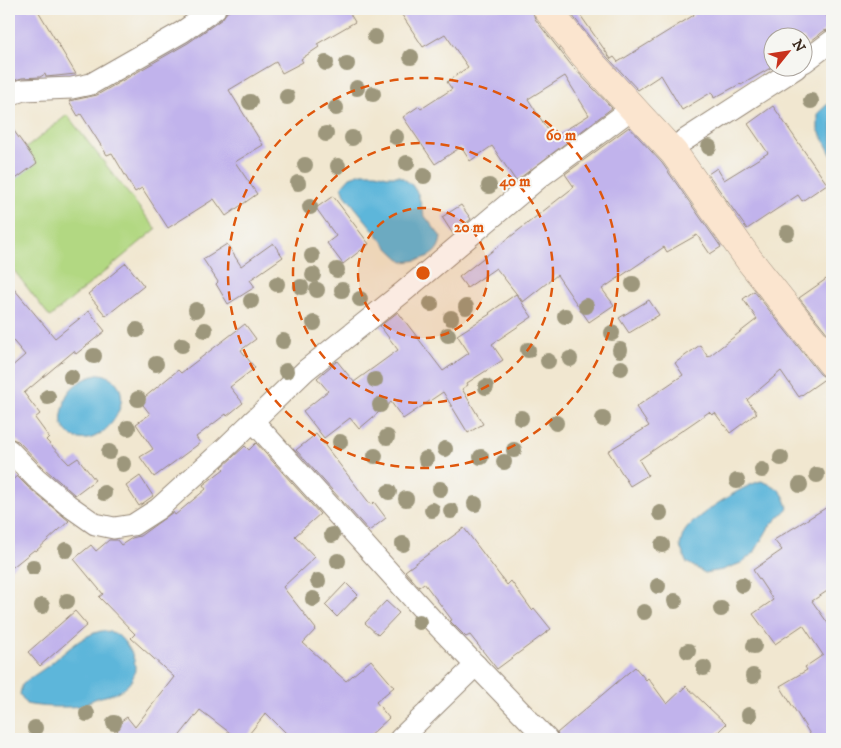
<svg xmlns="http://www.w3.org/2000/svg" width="841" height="748" font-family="'IM FELL DW Pica',serif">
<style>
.green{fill:#b2d882;stroke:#768150}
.water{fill:#5db6da;stroke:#4c707c}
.building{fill:#c1b3ec;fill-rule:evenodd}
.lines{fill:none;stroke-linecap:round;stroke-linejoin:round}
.street-casing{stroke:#968877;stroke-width:23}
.secondary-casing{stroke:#968877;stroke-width:29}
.street{stroke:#fff;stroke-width:21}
.secondary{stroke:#fbe5cf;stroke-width:28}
.tree{fill:#9d977c}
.ring{fill:none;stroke:#df570d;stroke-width:2.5;stroke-dasharray:9 6}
.centre{fill:#df570d;stroke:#f6f6f2;stroke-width:2.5}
.ring-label{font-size:15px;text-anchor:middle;font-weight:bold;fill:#df570d;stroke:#f6f6f2;stroke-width:4;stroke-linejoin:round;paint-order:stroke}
</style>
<rect width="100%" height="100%" fill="#f6f6f2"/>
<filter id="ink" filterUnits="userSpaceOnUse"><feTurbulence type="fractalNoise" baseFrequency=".02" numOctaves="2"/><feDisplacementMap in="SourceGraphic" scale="10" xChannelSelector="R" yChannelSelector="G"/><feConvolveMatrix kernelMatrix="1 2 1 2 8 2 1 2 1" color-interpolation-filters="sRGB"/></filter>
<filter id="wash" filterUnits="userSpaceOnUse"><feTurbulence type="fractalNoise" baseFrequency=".0096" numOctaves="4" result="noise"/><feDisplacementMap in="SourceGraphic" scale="20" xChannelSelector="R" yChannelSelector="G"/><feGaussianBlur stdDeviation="1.12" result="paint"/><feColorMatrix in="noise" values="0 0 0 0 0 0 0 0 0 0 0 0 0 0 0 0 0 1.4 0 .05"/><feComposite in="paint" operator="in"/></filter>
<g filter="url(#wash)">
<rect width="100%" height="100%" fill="#f1e7d0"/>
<polygon class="green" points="67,115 156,229 50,317 9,264 9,162"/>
<g class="water">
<polygon points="832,100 832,156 818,129 818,113"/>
<path d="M362,173H376L387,176H400L412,185L418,194L424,215L441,237C439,258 420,260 403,262L389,249L345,195L342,186L350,177Z"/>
<path d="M102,374C148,388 102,455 72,436C60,428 60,419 64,406C65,402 65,398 67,395C73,383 89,376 102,374Z"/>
<path d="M761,481C778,487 783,490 788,508L769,527L754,553L741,563L723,570L705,573L686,562L680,546C681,542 682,535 685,531C696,515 742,486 761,481Z"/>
<path d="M101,631C115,631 118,634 126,644C139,661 139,681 119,691C112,695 104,696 97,698C91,700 86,705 80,706C67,708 39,707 26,704L20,694L22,685C29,678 37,674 45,668C63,655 79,636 101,631Z"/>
</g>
<g id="blocks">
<g class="building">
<polygon points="9,9 37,9 76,74 46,77 45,74 40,77 22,78 9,82"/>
<polygon points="233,9 347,9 355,22 317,44 319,47 301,59 303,62 282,73 276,62 229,90 263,145 235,162 257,194 226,216 214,199 168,228 142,188 135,192 112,153 107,155 81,114 78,116 69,101 97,95 188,43 222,19 227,12"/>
<path d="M398,9H532L535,19L572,66L612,108L516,181L492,146L470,161L461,147L435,164L403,117L419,106L421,109L452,89L447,82L468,67L445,34L423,47ZM565,76L589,115L553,138L528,99Z"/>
<polygon points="570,9 576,9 611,59 614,57 618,62 694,15 691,9 823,9 832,26 832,29 824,31 807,44 804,38 774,38 774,66 741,85 740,84 714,98 712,92 682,110 661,75 638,90 596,45 568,10"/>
<polygon points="773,106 827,184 802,201 798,195 747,229 708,174 717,168 724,180 768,153 748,124"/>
<polygon points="9,124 37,163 9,184"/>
<polygon points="629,127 662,163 721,247 710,254 697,235 667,252 664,247 602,289 614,305 589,322 557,275 523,302 496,268 467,288 459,277 574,187 565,174"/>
<polygon points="333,196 369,244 343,264 327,243 336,236 316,208"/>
<polygon points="461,205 471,219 453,234 442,217"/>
<polygon points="273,243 283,257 250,280 255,287 228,304 216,284 218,282 203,259 227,244 241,266"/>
<polygon points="126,263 144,286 106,316 88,294"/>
<polygon points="832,275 832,339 799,298"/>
<polygon points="9,283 55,338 89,311 105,331 76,354 74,351 24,393 40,414 35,418 49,437 46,440 69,464 78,458 95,480 75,495 45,469 18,441 9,438 9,369 25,355 9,336"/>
<polygon points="754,291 820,374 826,378 799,397 781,371 747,400 757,413 730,433 715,413 712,415 709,412 639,460 648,475 630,486 608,451 649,426 636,407 683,375 675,363 700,345 708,357 757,319 743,299"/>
<polygon points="516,294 532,317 492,344 503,360 467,383 468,385 462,389 483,424 468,433 443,392 403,419 391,402 359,429 350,418 324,438 303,411 328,391 317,378 337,361 354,382 398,350 380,326 398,312 443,371 469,353 457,335 490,314 489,313"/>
<polygon points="649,300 659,315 629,333 619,318"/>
<polygon points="245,324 256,339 241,350 255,368 230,387 243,403 227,416 226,414 196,437 200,443 154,477 140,457 153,449 136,424 150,414 140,401 178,370 181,373"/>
<polygon points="316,434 371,505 374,502 386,518 369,531 296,450"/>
<polygon points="256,443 320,514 295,536 315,557 283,587 316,629 303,643 346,681 371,660 394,687 376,702 389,718 366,739 292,739 266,713 245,739 238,739 200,710 177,739 124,739 114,726 127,717 135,727 174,677 131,638 135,634 99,597 103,594 74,559 91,545 96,551 109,540 117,540 121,545 132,538 140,536 173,512 175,515 206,489 203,485 224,469 222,467 245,446 249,450"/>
<polygon points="17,476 28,487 69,521 36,551 34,550 9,570 9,483"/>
<polygon points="140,476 153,496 139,506 126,486"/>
<polygon points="832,504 832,588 812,601 832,629 832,734 823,739 813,739 780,686 807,670 805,667 823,655 803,625 775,644 753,614 773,600 753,570 782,550 774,540"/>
<polygon points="464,528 507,585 511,581 532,610 534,608 551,629 497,669 470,635 466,637 450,621 452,620 424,583 419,587 405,571"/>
<polygon points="346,583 358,595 337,617 325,605"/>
<polygon points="386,601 399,613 378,635 365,623"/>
<polygon points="75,611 87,625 40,666 28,652"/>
<polygon points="635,667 646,680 648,678 667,704 686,686 726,724 711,739 559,739 557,733"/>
</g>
</g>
</g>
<g filter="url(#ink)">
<use href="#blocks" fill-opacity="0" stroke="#968877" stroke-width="1"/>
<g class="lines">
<defs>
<g id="street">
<polyline points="804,62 832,41"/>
<polyline points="9,95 23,90 72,88 91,84 182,32 215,9"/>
<polyline points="671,149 796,68"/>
<polyline points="253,421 435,623 547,739"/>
<polyline points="9,450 36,478 68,505 95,524 114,528 133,525 158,509 224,449 306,370 402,293 540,177 634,107"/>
<polyline points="400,739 476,665"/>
</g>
<polyline id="secondary" points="547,9 584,55 674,153 750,261 832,364"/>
</defs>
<use href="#street" class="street-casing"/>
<use href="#secondary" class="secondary-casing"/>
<use href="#street" class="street"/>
<use href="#secondary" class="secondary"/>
</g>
<g class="tree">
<circle cx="375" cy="37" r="8"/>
<circle cx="411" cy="57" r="8"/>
<circle cx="326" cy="63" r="8"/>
<circle cx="347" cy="64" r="8"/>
<circle cx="357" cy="88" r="8"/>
<circle cx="373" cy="94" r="8"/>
<circle cx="287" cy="97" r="8"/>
<circle cx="811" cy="101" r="8"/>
<circle cx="250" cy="102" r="8"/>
<circle cx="336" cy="108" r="8"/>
<circle cx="326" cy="134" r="8"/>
<circle cx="396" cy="137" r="8"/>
<circle cx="352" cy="138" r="8"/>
<circle cx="709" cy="147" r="8"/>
<circle cx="407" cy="163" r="8"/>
<circle cx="305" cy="165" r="8"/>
<circle cx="338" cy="166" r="8"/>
<circle cx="424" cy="176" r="8"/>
<circle cx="298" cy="183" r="8"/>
<circle cx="489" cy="186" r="8"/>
<circle cx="310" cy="207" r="8"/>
<circle cx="787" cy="233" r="8"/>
<circle cx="312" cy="256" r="8"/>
<circle cx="337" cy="270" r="8"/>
<circle cx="313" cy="275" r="8"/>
<circle cx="277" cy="284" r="8"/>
<circle cx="633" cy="284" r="8"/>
<circle cx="301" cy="287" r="8"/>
<circle cx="317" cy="290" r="8"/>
<circle cx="342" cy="290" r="8"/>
<circle cx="360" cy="299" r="8"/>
<circle cx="251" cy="301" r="8"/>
<circle cx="431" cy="304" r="8"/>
<circle cx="586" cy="306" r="8"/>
<circle cx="466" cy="307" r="8"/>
<circle cx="196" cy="310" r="8"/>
<circle cx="565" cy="316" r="8"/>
<circle cx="451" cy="318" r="8"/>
<circle cx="314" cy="323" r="8"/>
<circle cx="137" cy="330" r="8"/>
<circle cx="205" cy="330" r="8"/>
<circle cx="612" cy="333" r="8"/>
<circle cx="448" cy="335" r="8"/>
<circle cx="283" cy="341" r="8"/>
<circle cx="182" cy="345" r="8"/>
<circle cx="528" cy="350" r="8"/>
<circle cx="620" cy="350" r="8"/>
<circle cx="94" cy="356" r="8"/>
<circle cx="570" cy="359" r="8"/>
<circle cx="548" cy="361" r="8"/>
<circle cx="156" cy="364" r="8"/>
<circle cx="621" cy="368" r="8"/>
<circle cx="286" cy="371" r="8"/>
<circle cx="71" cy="377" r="8"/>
<circle cx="375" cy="380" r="8"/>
<circle cx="486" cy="387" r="8"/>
<circle cx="48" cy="397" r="8"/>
<circle cx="138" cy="399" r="8"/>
<circle cx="380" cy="405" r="8"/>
<circle cx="521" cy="418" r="8"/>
<circle cx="603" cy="419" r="8"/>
<circle cx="556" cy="423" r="8"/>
<circle cx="128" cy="428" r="8"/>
<circle cx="387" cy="437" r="8"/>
<circle cx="340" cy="442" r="8"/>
<circle cx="445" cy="449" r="8"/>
<circle cx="514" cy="450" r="8"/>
<circle cx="109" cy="452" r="8"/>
<circle cx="375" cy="456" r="8"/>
<circle cx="481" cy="457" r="8"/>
<circle cx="781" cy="458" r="8"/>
<circle cx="426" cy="459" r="8"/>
<circle cx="504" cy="462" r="8"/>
<circle cx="123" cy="464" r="8"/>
<circle cx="762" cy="470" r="8"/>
<circle cx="817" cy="475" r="8"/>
<circle cx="737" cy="481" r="8"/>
<circle cx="800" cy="485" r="8"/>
<circle cx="440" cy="489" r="8"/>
<circle cx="389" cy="492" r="8"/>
<circle cx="104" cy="493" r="8"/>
<circle cx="406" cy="499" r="8"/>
<circle cx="475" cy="504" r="8"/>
<circle cx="432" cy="510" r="8"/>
<circle cx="451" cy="511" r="8"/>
<circle cx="660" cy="513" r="8"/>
<circle cx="332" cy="535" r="8"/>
<circle cx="403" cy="544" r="8"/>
<circle cx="662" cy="545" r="8"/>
<circle cx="66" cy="550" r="8"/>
<circle cx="338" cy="561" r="8"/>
<circle cx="33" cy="567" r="8"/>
<circle cx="318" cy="581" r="8"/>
<circle cx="742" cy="585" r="8"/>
<circle cx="658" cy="586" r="8"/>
<circle cx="313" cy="599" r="8"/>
<circle cx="67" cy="601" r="8"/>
<circle cx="675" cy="601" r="8"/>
<circle cx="42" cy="606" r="8"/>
<circle cx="721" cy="609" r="8"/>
<circle cx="644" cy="612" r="8"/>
<circle cx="419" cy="622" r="8"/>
<circle cx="754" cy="646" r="8"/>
<circle cx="688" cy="651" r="8"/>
<circle cx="704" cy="668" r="8"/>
<circle cx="753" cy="676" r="8"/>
<circle cx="87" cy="714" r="8"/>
<circle cx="749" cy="715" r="8"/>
<circle cx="114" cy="723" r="8"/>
<circle cx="35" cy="728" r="8"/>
</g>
</g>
<circle cx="423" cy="273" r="65" fill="#df570d" fill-opacity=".12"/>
<g class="ring">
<circle cx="423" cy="273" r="65"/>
<circle cx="423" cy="273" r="130"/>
<circle cx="423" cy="273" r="195"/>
</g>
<circle cx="423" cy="273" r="8" class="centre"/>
<g class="ring-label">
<text x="561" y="140">60 m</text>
<text x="515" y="186">40 m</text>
<text x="469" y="232">20 m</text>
</g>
<rect width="841" height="748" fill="none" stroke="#f6f6f2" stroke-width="30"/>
<g transform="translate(788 52) rotate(60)"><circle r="24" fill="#f6f6f2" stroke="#aba49d"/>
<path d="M0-4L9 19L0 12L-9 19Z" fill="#c8321e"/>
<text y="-8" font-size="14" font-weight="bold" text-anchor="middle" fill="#3b2a1e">N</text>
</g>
</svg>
